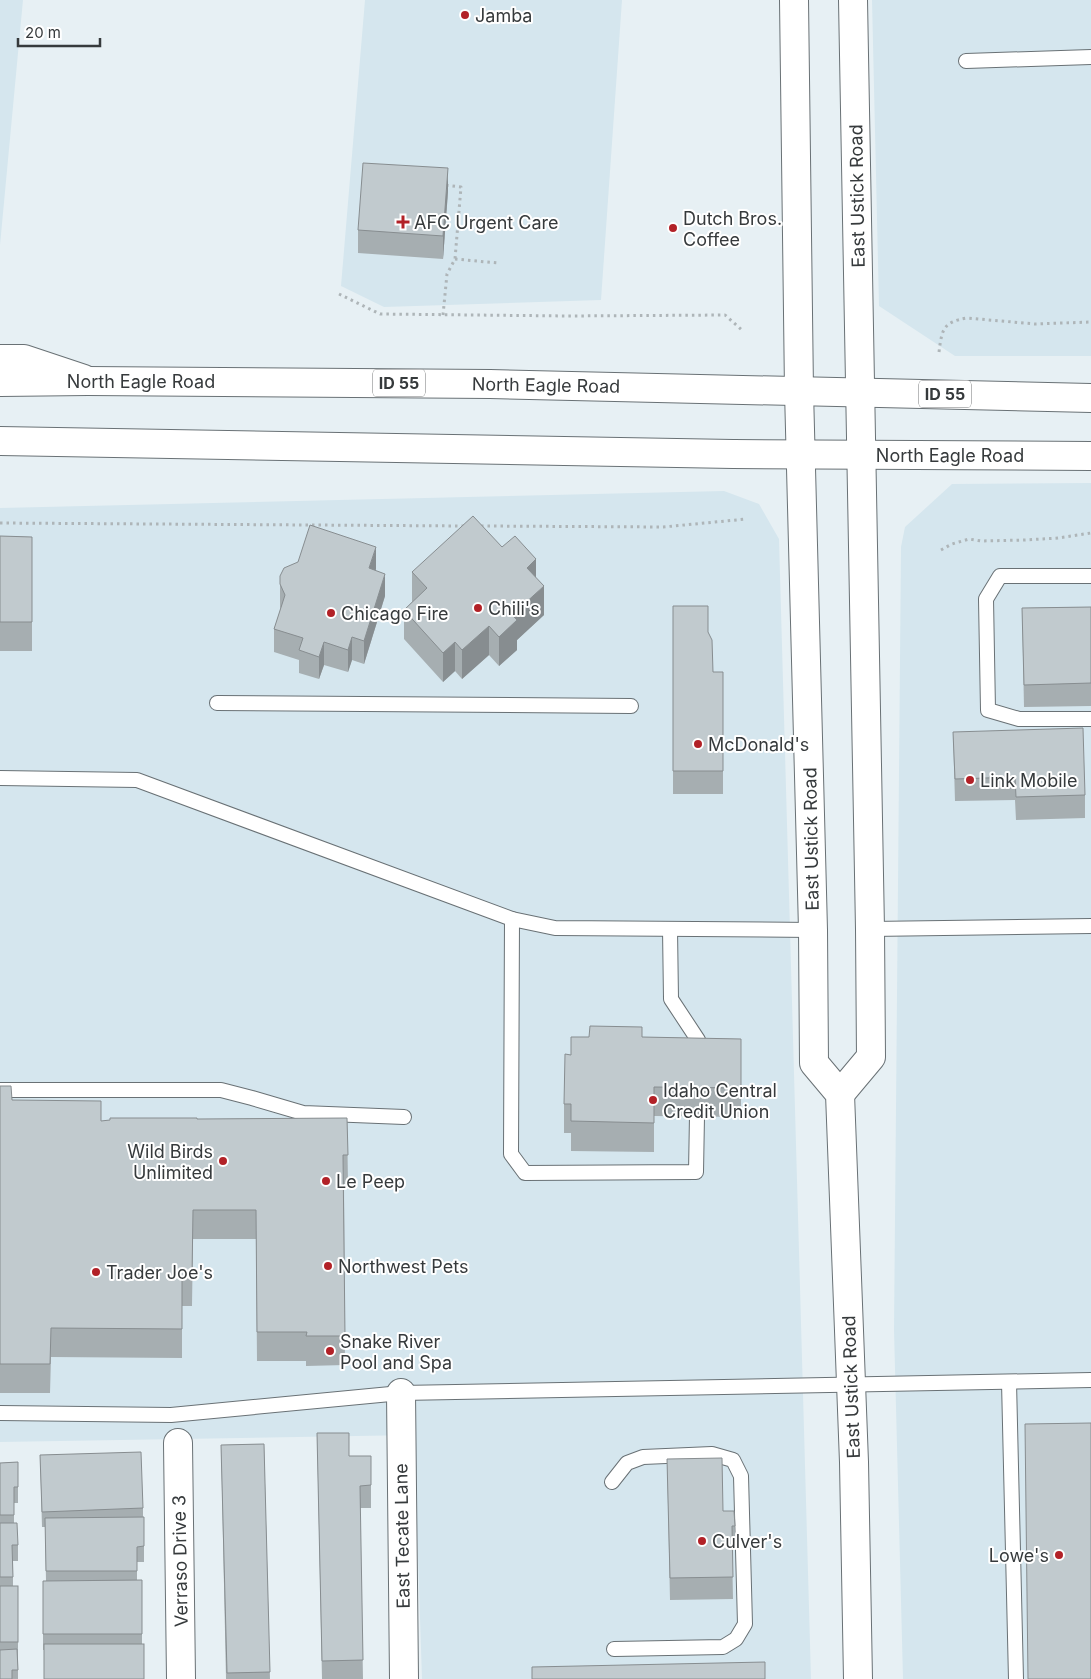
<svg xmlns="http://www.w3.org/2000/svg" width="1091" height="1679" font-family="Inter,sans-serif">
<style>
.built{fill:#d5e6ee}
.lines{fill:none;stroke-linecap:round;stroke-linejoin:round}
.service-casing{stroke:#697175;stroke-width:16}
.minor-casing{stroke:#697175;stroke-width:30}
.secondary-casing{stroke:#697175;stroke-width:30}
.trunk-casing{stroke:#697175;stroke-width:30}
.path{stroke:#aeb5b8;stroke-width:3;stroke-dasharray:2.5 4;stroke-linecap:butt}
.service{stroke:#fff;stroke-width:14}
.minor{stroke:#fff;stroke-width:28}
.secondary{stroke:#fff;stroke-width:28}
.trunk{stroke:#fff;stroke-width:28}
.wall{fill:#a6aeb1}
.shaded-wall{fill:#878d90}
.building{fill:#c1cace;stroke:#878d90}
.poi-dot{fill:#b22127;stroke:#fff;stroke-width:2}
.labels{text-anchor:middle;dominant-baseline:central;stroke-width:4;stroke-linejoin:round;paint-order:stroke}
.shield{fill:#fff;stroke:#727576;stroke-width:1}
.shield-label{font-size:16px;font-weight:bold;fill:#363a3c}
.poi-label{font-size:18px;fill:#363a3c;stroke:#fff;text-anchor:start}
.street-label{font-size:18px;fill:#363a3c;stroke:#fff}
</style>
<rect width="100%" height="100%" fill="#e7f0f4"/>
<g class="built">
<polygon points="0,0 23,0 0,245"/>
<polygon points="365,0 622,0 601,300 384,307 341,286"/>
<polygon points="872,0 1091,0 1091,356 955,356 879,306"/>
<polygon points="1091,483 1091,1679 903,1679 894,1330 901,547 905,527 952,484"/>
<polygon points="724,491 759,504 779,539 811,1679 422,1679 414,1435 0,1442 0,508"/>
</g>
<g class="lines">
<defs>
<g id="service">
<polyline points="966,61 1091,57"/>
<polyline points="1091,576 1000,576 986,599 988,710 1019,719 1091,719"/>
<polyline points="217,703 631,706"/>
<polyline points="0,778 137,780 512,919 555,928 813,930"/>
<polyline points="512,919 511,1154 525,1173 696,1172 697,1116"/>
<polyline points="670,929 671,999 698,1040 698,1054"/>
<polyline points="870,929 1091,926"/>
<polyline points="0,1090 221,1090 252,1098 303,1113 404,1117"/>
<polyline points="1009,1382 1016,1679"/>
<polyline points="0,1413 171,1415 401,1393 1091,1380"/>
<polyline points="612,1482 627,1463 643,1457 712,1454 733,1460 741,1476 745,1624 736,1639 723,1647 614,1649"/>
</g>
<g id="minor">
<polyline points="0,359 24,359 84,379"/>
<polyline points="401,1393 404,1679"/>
<polyline points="178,1443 181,1679"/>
</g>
<g id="secondary">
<polyline points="794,0 799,391 813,930 814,1063 840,1094 854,1462 858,1679"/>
<polyline points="840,1094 871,1057 870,929 853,0"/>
</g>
<g id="trunk">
<polyline points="0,382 88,381 490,384 1091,398"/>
<polyline points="0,441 733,454 1091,456"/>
</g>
</defs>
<use href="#service" class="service-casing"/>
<use href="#minor" class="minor-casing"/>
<use href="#secondary" class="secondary-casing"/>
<use href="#trunk" class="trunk-casing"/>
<g class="path">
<polyline points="455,259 498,263"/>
<polyline points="339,294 380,314 568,316 725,315 743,331"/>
<polyline points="443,315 447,274 455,259 461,187 445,185"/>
<path d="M939,352C942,329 943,322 967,318L1035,324L1091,322"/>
<polyline points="0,523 464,526"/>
<polyline points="481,526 663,527 746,519"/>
<polyline points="941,550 952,544 969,539 981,541 1025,540 1058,538 1091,533"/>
</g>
<use href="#service" class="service"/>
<use href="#minor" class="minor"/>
<use href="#secondary" class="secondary"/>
<use href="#trunk" class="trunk"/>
</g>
<g class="wall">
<polygon points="448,191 443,259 358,253 358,230"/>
<polygon points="0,536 32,537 32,651 0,651"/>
<polygon points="502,547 536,578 544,615 517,640 517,650 499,666 489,655 462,679 455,671 443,682 404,639 404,610 412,602 412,572"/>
<polygon points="376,569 375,570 385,596 364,664 352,660 348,672 324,665 319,679 299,673 299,660 274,652 274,629 281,609 280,607 280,576"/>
<polygon points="673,606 708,632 713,672 723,672 723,794 673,794"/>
<polygon points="1091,607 1091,706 1024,707 1022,608"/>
<polygon points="953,732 1085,795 1085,818 1016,820 1015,800 955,801"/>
<polygon points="642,1037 741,1039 741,1117 654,1116 654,1152 571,1151 571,1133 564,1133 564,1104 571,1055"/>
<polygon points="0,1086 12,1100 101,1121 347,1118 348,1184 344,1184 345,1365 306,1366 306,1361 257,1361 256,1239 193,1239 192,1306 182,1306 182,1358 51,1357 50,1393 0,1393"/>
<polygon points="317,1433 349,1456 371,1456 371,1508 360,1508 363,1679 322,1679"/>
<polygon points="264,1444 270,1679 226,1679 221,1445"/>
<polygon points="40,1455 143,1508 143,1517 144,1517 144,1562 137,1562 137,1580 142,1580 142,1644 43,1650 43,1581 46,1581 45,1527 42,1527"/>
<polygon points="667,1459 723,1511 734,1511 735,1548 732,1548 733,1599 670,1600"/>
<polygon points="18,1462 18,1503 14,1503 14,1523 18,1545 18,1561 13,1561 13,1586 18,1642 18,1679 0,1679 0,1463"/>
</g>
<g class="shaded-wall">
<polygon points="448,168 448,191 443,259 443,236"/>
<polygon points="376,547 376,569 369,591 369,568"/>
<polygon points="536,559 536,589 527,568"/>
<polygon points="385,574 385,596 364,664 364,641"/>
<polygon points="544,586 544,615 517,640 517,650 499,666 499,637 512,615"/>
<polygon points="489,626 489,655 462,679 462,650"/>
<polygon points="352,637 352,660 348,672 348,650"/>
<polygon points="324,642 324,665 319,679 319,657"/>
<polygon points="455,642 455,671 443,682 443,653"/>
</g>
<g class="building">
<polygon points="363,163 448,168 443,236 358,230"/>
<polygon points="473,516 502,547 515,536 536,559 527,568 544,586 512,615 517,620 499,637 489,626 462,650 455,642 443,653 404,610 427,588 412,572"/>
<polygon points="310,525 376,547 369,568 385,574 364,641 352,637 348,650 324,642 319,657 299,650 303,638 274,629 285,595 280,584 280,576 284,568 298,562"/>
<polygon points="0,536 32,537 32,622 0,622"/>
<polygon points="673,606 708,606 708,632 712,640 713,672 723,672 723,771 673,771"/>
<polygon points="1091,607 1091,683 1024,685 1022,608"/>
<polygon points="1083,728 1085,795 1016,797 1015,777 955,779 953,732"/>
<polygon points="590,1026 642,1027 642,1037 741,1039 741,1088 654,1087 654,1123 571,1121 571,1104 564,1104 565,1054 571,1055 571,1037 589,1037"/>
<polygon points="0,1086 11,1086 12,1100 101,1101 101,1121 110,1120 110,1118 197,1118 197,1119 347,1118 348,1155 343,1155 345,1336 306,1336 307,1332 257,1332 256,1210 193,1210 192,1277 182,1277 182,1329 51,1328 50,1364 0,1364"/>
<polygon points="1091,1423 1091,1679 1028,1679 1025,1424"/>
<polygon points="317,1433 349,1433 349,1456 371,1456 371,1485 360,1486 363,1660 322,1661"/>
<polygon points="264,1444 270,1672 227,1673 221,1445"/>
<polygon points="141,1452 143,1508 42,1512 40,1455"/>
<polygon points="722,1458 723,1511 734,1511 735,1526 732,1526 733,1577 670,1578 667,1459"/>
<polygon points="18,1462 18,1487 14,1487 14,1515 0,1515 0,1463"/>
<polygon points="144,1517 144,1546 137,1547 137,1571 46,1571 45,1518"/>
<polygon points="0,1523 17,1523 18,1545 12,1545 13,1577 0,1577"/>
<polygon points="142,1580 142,1634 43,1634 43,1581"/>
<rect x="0" y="1586" width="18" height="56"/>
<rect x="44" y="1644" width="100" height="35"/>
<polygon points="17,1649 18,1670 12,1670 12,1679 0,1679 0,1650"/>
<polygon points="765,1662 765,1679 532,1679 532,1667"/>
</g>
<g class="poi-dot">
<circle cx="465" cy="15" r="5"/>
<path d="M400.5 214.5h5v5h5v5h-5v5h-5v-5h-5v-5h5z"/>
<circle cx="673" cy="228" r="5"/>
<circle cx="478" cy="608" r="5"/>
<circle cx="331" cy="613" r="5"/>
<circle cx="698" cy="744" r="5"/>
<circle cx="970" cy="780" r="5"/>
<circle cx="653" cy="1100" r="5"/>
<circle cx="223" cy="1161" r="5"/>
<circle cx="326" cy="1181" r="5"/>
<circle cx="328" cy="1266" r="5"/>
<circle cx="96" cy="1272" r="5"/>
<circle cx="330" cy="1351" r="5"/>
<circle cx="702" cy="1541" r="5"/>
<circle cx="1059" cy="1555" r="5"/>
</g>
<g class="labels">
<g class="shield">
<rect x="373" y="369.5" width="52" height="27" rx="4"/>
<rect x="919" y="380.5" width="52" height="27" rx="4"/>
</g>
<g class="shield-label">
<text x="399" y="383">ID 55</text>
<text x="945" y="394">ID 55</text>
</g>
<g class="poi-label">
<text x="475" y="15">Jamba</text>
<text x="683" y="218">Dutch Bros.<tspan x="683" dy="21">Coffee</tspan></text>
<text x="414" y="222">AFC Urgent Care</text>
<text x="488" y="608">Chili's</text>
<text x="341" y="613">Chicago Fire</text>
<text x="708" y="744">McDonald's</text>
<text x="980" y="780">Link Mobile</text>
<text x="663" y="1090">Idaho Central<tspan x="663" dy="21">Credit Union</tspan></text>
<text x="213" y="1151" text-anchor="end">Wild Birds<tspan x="213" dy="21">Unlimited</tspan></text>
<text x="336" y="1181">Le Peep</text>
<text x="338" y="1266">Northwest Pets</text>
<text x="106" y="1272">Trader Joe's</text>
<text x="340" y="1341">Snake River<tspan x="340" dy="21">Pool and Spa</tspan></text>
<text x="712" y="1541">Culver's</text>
<text x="1049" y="1555" text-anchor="end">Lowe's</text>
</g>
<g class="street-label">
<text transform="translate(857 196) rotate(-91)">East Ustick Road</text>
<text x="141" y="381">North Eagle Road</text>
<text transform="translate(546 385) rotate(1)">North Eagle Road</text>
<text x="950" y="455">North Eagle Road</text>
<text transform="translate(811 839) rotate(-91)">East Ustick Road</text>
<text transform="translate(851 1387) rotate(-92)">East Ustick Road</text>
<text transform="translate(402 1536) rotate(-91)">East Tecate Lane</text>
<text transform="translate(180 1561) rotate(-91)">Verraso Drive 3</text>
</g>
</g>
<path d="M18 38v8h82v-8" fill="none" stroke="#363a3c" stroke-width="2.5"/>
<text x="25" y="38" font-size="15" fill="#363a3c" stroke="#ffffff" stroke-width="4" paint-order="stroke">20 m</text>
</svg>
